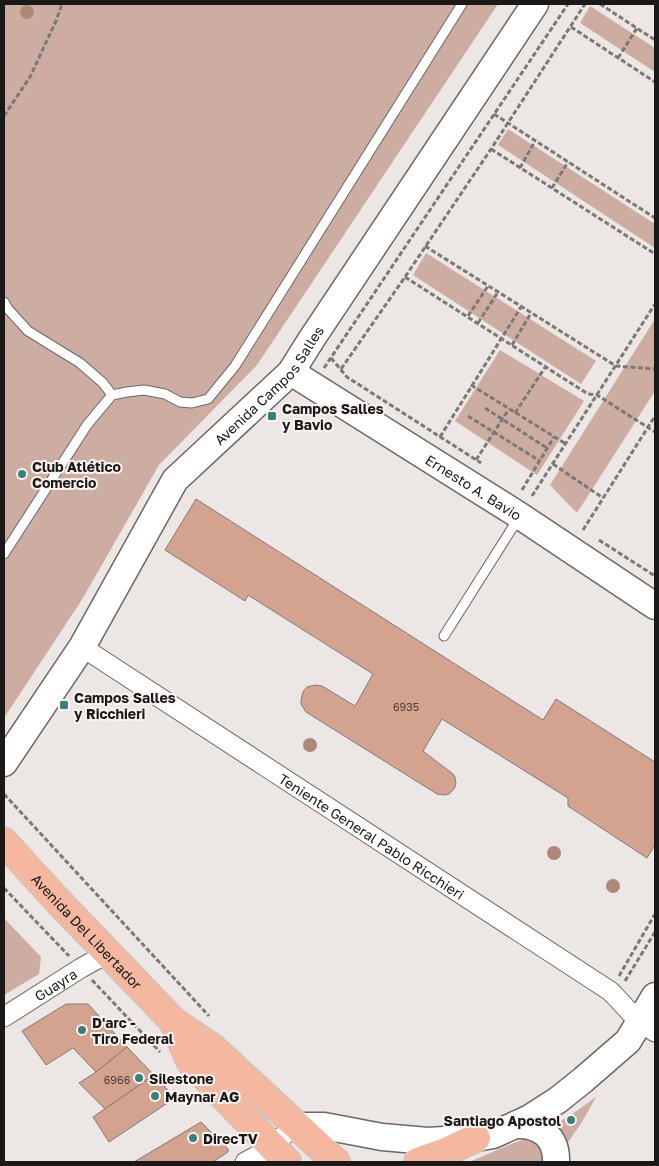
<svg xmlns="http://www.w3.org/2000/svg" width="659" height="1166" font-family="'Golos Text',sans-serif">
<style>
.green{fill:#cdada2}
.building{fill:#d4a390;stroke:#817b79}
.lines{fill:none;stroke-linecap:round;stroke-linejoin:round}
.lane-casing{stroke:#6c6765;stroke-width:11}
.street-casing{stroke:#6c6765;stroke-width:21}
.secondary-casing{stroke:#6c6765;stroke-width:29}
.primary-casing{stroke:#c4c3c3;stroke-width:30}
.path{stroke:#7c7876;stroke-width:3;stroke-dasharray:5 2.5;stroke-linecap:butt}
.lane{stroke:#fff;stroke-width:9}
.street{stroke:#fff;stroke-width:19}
.secondary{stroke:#fff;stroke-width:26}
.primary{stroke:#f4b8a0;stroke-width:28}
.tree{fill:#ad8879}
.poi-dot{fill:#38807d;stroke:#faf3f1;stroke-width:2}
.labels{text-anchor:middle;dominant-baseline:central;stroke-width:4;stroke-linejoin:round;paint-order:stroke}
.number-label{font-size:11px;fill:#493c36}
.street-label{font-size:14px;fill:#1b1918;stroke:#faf3f1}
.poi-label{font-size:14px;font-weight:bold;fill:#1b1918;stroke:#faf3f1;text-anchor:start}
</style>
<rect width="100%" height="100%" fill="#ece6e4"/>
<g class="green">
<polygon points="4,4 498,4 257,365 159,465 83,598 4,718"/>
<polygon points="590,6 655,48 655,72 580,23"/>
<polygon points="508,129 655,224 655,248 498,145"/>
<polygon points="426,253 596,361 581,384 413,275"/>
<polygon points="655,319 655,391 577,513 550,485"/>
<polygon points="500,350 584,401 537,475 455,421"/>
<polygon points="4,918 41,957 39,974 4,995"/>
<polygon points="596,1097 582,1122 566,1145 550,1127 571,1115"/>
<polygon points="527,1138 542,1145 543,1162 469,1162 509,1145"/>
</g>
<g class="building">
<polygon points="196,499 543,720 556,699 655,762 655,845 647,858 568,806 568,798 442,719 423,751 453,774 455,777 456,784 454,789 449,794 444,795 437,794 306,712 301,704 301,700 303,692 307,687 315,685 322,686 355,706 373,674 248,595 245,601 165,550"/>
<polygon points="66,1004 88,1004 127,1047 96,1072 73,1048 46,1065 22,1031"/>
<polygon points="127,1047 154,1075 105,1109 79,1083 96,1072"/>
<polygon points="154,1075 175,1098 109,1142 93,1117"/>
<polygon points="201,1122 228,1149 228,1152 213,1162 134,1162"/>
</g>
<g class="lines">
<defs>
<g id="lane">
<polyline points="4,302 8,309 28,331 80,363 103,383 112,395"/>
<polyline points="4,554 87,425 112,395 127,392 144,390 165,394 180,402 192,403 208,399 235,366 462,4"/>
<polyline points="444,636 518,519"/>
</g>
<g id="street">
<path id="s1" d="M82,647L610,991L615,996L639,1022L655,1032"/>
<path id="s2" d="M4,1017L81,968L108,953"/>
<polyline points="245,1162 258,1155 296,1126"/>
</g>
<g id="secondary">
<path id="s3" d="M291,372L520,516L655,606"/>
<path id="s4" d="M4,763L82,647L175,480L291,372L311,340L535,4"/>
<path d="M516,1125C540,1124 557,1137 556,1162"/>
<polyline points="296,1126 324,1126 382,1137 428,1141 476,1138 493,1135 530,1118 558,1100 583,1080 628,1041 655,996"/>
</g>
<g id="primary">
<path id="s5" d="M4,842L56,899L173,1021L213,1048L336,1162"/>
<polyline points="173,1021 190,1061 287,1162"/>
<polyline points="418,1162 446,1152 476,1138"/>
</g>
</defs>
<use href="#lane" class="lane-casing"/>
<use href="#street" class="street-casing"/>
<use href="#secondary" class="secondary-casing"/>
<use href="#primary" class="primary-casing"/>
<g class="path">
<polyline points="600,4 655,40"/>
<polyline points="571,27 655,82"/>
<polyline points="618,58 637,28"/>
<polyline points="494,114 655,218"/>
<polyline points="4,116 30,77 56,21 62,4"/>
<polyline points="491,149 655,254"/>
<polyline points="520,168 535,141"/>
<polyline points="552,188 568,162"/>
<polyline points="425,246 616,366 655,369"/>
<polyline points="405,277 588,394 597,395 655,432"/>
<polyline points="468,316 488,286"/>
<polyline points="478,323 498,292"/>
<polyline points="512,345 531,313"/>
<polyline points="331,358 347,377 481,463"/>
<polyline points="324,368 568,4"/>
<polyline points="341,369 405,277 491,149 585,4"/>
<polyline points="471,385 566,444"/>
<polyline points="485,408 547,448"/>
<polyline points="515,413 546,366"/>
<polyline points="468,416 540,461"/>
<polyline points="440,437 521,307"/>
<polyline points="476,460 509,409"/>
<polyline points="553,464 603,498"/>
<polyline points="522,490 554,437"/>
<polyline points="532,496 655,304"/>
<polyline points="583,530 655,416"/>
<polyline points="599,540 655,576"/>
<polyline points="4,794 209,1016"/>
<polyline points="4,888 69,956"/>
<polyline points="619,976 655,914"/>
<polyline points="92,980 160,1052"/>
<polyline points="625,981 655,932"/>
</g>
<use href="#lane" class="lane"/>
<use href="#street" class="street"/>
<use href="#secondary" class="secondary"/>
<use href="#primary" class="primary"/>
</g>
<g class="tree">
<circle cx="27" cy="12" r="7"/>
<circle cx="310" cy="745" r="7"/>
<circle cx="554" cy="853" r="7"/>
<circle cx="613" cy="886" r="7"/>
</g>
<g class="poi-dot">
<rect x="267" y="411" width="10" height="10" rx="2.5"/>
<circle cx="22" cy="474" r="5"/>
<rect x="59" y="700" width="10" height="10" rx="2.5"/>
<circle cx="82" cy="1030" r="5"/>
<circle cx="139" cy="1078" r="5"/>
<circle cx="155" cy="1096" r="5"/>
<circle cx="571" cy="1120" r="5"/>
<circle cx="193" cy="1138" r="5"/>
</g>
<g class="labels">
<g class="number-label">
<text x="406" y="706">6935</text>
<text x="117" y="1079">6966</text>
</g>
<g class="street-label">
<text stroke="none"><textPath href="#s4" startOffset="465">Avenida Campos Salles</textPath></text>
<text stroke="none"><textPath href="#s3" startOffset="216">Ernesto A. Bavio</textPath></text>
<text stroke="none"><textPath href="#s1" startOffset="346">Teniente General Pablo Ricchieri</textPath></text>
<text stroke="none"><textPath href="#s5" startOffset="122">Avenida Del Libertador</textPath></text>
<text stroke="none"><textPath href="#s2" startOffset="61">Guayra</textPath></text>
</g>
<g class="poi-label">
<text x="282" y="408">Campos Salles<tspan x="282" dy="16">y Bavio</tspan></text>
<text x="32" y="466">Club Atlético<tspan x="32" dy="16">Comercio</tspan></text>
<text x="74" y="697">Campos Salles<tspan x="74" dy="16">y Ricchieri</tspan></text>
<text x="92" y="1022">D'arc -<tspan x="92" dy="16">Tiro Federal</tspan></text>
<text x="149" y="1078">Silestone</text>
<text x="165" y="1096">Maynar AG</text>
<text x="561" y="1120" text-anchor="end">Santiago Apostol</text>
<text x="203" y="1138">DirecTV</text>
</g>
</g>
<rect width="659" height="1166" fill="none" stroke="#1b1918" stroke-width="10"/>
</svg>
